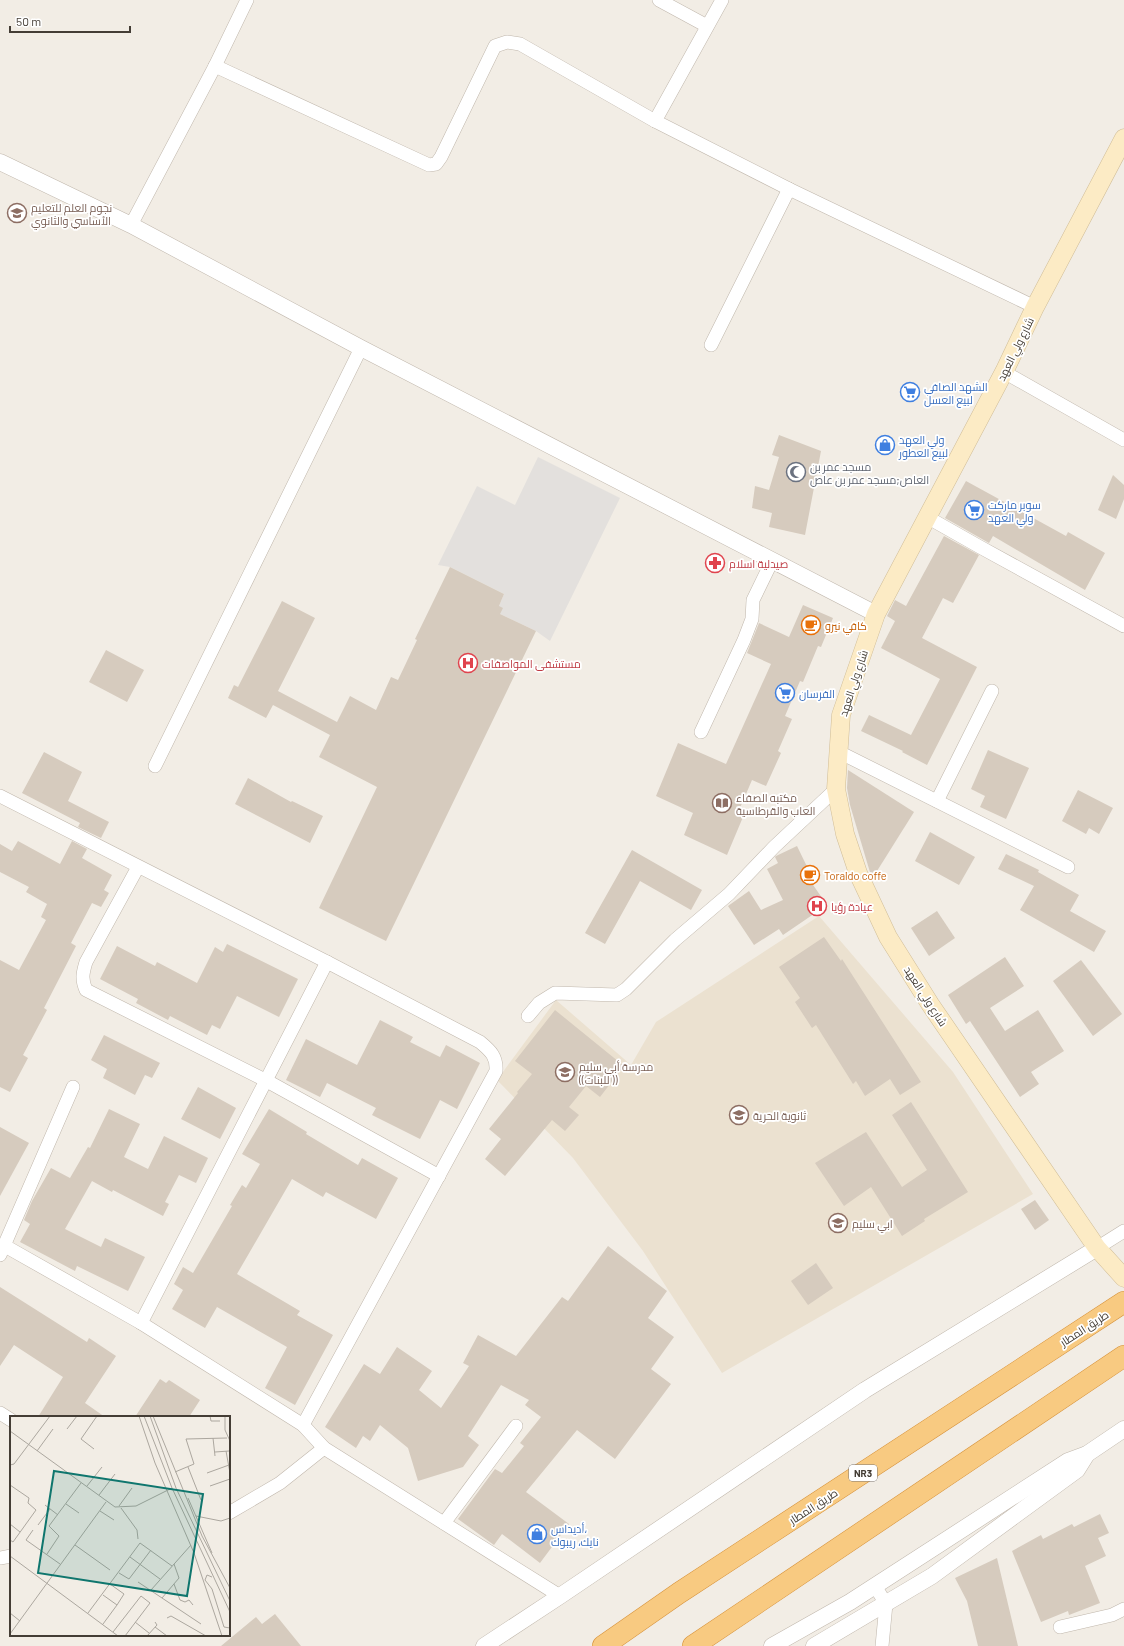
<svg xmlns="http://www.w3.org/2000/svg" width="1124" height="1646" font-family="Barlow,Cairo,sans-serif">
<style>
.education{fill:#ebe1d0}
.parking{fill:#e3e0dd}
.building{fill:#d6cbbe}
.lines{fill:none;stroke-linecap:round;stroke-linejoin:round}
.minor-casing{stroke:#c0b7ac;stroke-width:14}
.tertiary-casing{stroke:#c0b7ac;stroke-width:17}
.secondary-casing{stroke:#d0bd97;stroke-width:19}
.trunk-casing{stroke:#d6923b;stroke-width:22}
.minor{stroke:#fff;stroke-width:13}
.tertiary{stroke:#fff;stroke-width:16}
.secondary{stroke:#fcebc5;stroke-width:18}
.trunk{stroke:#f8ca81;stroke-width:21}
.labels{text-anchor:middle;dominant-baseline:central;stroke-width:3.5;stroke-linejoin:round;paint-order:stroke}
.shield{fill:#fff;stroke:#7c7772;stroke-width:1}
.shield-label{font-size:10px;font-weight:bold;fill:#443d35}
.education-label{font-size:11px;fill:#785e54;stroke:#fff;text-anchor:start}
.street-label{font-size:11px;fill:#443d35;stroke:#fff}
.shop-label{font-size:11px;fill:#366cbe;stroke:#fff;text-anchor:start}
.worship-label{font-size:11px;fill:#5b616d;stroke:#fff;text-anchor:start}
.health-label{font-size:11px;fill:#be3a42;stroke:#fff;text-anchor:start}
.food-label{font-size:11px;fill:#c56008;stroke:#fff;text-anchor:start}
.inset-road{fill:none;stroke:#aca79f;stroke-width:1}
.view{fill:#0f766e;fill-opacity:0.15;stroke:#0f766e;stroke-width:2}
.inset-edge{fill:none;stroke:#443d35;stroke-width:2}
</style>
<rect width="100%" height="100%" fill="#f2ede5"/>
<polygon class="education" points="819,916 953,1072 1033,1194 722,1373 643,1251 573,1158 497,1080 556,1000 631,1065 656,1022"/>
<polygon class="parking" points="538,457 620,498 550,641 536,631 500,614 499,606 504,594 450,567 438,565 477,486 515,505"/>
<g class="building">
<polygon points="779,435 821,451 805,535 769,527 772,513 752,508 755,486 769,490 779,457 772,455"/>
<polygon points="1113,475 1124,485 1124,499 1116,519 1098,510"/>
<polygon points="966,481 1066,536 1068,532 1105,553 1085,590 993,536 989,543 945,518"/>
<polygon points="944,536 979,555 953,603 943,598 922,638 977,667 927,765 902,752 903,751 861,731 869,715 911,735 940,679 881,648 895,621 887,616 895,600 906,606"/>
<polygon points="450,567 504,594 499,606 503,608 500,614 536,631 386,941 319,908 377,787 319,757 330,735 273,705 266,718 228,698 234,685 238,687 282,601 315,618 278,691 337,722 350,696 376,710 391,677 398,680 417,640 415,639"/>
<polygon points="803,605 833,618 821,647 818,646 803,682 800,681 785,716 792,719 778,751 781,753 766,786 752,780 737,815 743,817 727,855 684,835 693,813 656,796 678,743 726,764 771,664 747,653 759,623 789,637"/>
<polygon points="106,650 144,670 127,702 89,682"/>
<polygon points="988,750 1029,768 1006,819 980,807 985,796 971,789"/>
<polygon points="44,752 82,772 68,801 109,822 101,838 78,827 80,823 22,793"/>
<polygon points="848,770 914,812 872,879 850,805 847,788"/>
<polygon points="248,778 291,802 292,801 323,816 310,843 235,804"/>
<polygon points="1078,790 1113,808 1099,834 1089,828 1086,834 1062,821"/>
<polygon points="930,832 975,857 959,885 915,861"/>
<polygon points="18,841 60,864 72,841 87,849 82,858 112,875 104,890 109,893 101,907 92,903 71,943 76,946 44,1008 47,1010 23,1055 28,1058 10,1092 0,1087 0,960 19,970 46,920 41,917 47,904 26,892 29,887 0,872 0,844 12,851"/>
<polygon points="797,846 814,881 811,882 827,905 783,935 779,929 754,945 728,906 749,891 761,910 783,900 767,869 778,863 775,857 776,856"/>
<polygon points="632,850 702,890 691,910 640,881 605,944 585,933"/>
<polygon points="1006,854 1039,870 1038,872 1079,895 1070,911 1106,931 1094,952 1020,910 1034,886 998,869"/>
<polygon points="937,911 955,938 929,956 911,928"/>
<polygon points="824,937 841,961 842,959 921,1082 900,1095 890,1079 865,1096 856,1081 853,1084 816,1025 812,1028 795,1002 800,998 779,967"/>
<polygon points="227,944 298,979 279,1017 237,996 220,1029 212,1025 207,1035 170,1016 168,1020 136,1003 138,999 100,979 117,946 155,966 157,962 197,983 215,947 223,952"/>
<polygon points="1005,957 1024,986 990,1008 1005,1031 1038,1010 1064,1051 1031,1072 1039,1084 1020,1097 970,1021 966,1024 948,995"/>
<polygon points="1081,960 1122,1014 1093,1036 1053,981"/>
<polygon points="555,1010 624,1066 600,1097 586,1086 569,1107 579,1115 565,1131 552,1120 505,1176 485,1159 501,1139 489,1129 518,1093 517,1092 532,1074 515,1061"/>
<polygon points="380,1020 413,1037 410,1042 440,1057 446,1045 480,1063 457,1109 440,1100 420,1139 372,1115 376,1108 327,1083 320,1097 286,1080 306,1039 357,1065"/>
<polygon points="104,1035 160,1063 152,1078 145,1075 135,1095 103,1078 107,1069 91,1060"/>
<polygon points="198,1087 236,1108 220,1139 181,1119"/>
<polygon points="911,1102 968,1192 924,1219 925,1221 902,1236 871,1187 844,1206 815,1163 866,1132 902,1187 927,1170 892,1115"/>
<polygon points="109,1109 140,1124 124,1157 148,1169 164,1136 208,1158 196,1183 179,1175 165,1202 169,1204 163,1216 113,1190 112,1192 92,1181 65,1229 101,1247 105,1238 145,1257 128,1291 77,1266 75,1271 20,1242 30,1224 24,1220 32,1201 51,1168 70,1178 88,1147 90,1148"/>
<polygon points="269,1109 307,1132 306,1134 358,1165 362,1158 398,1178 376,1219 326,1192 323,1197 292,1179 237,1274 300,1311 297,1315 333,1335 295,1405 265,1388 287,1347 217,1307 205,1328 172,1309 183,1290 174,1284 183,1267 193,1273 232,1206 230,1205 242,1185 246,1188 260,1164 242,1154"/>
<polygon points="0,1127 29,1143 0,1196"/>
<polygon points="1035,1200 1049,1220 1035,1230 1021,1209"/>
<polygon points="608,1246 667,1291 648,1318 674,1337 651,1369 671,1384 615,1459 577,1430 526,1492 569,1524 540,1563 502,1534 494,1545 458,1519 495,1469 502,1473 524,1446 520,1443 541,1417 525,1405 529,1400 501,1385 468,1436 479,1445 463,1467 418,1481 408,1448 380,1425 370,1441 363,1436 356,1448 325,1427 364,1364 380,1374 397,1347 432,1371 419,1390 441,1408 469,1366 463,1363 478,1335 516,1356 562,1297 568,1301"/>
<polygon points="816,1263 833,1288 808,1305 791,1281"/>
<polygon points="0,1287 87,1342 89,1338 116,1356 85,1403 105,1417 38,1417 63,1377 14,1345 0,1366"/>
<polygon points="160,1379 166,1383 169,1380 200,1400 189,1417 135,1417"/>
<polygon points="1100,1514 1109,1533 1098,1538 1106,1556 1085,1566 1100,1603 1069,1615 1068,1611 1041,1622 1012,1551 1041,1535 1043,1539 1072,1524 1074,1527"/>
<polygon points="997,1558 1018,1646 978,1646 967,1601 955,1578"/>
<polygon points="275,1614 301,1646 221,1646 256,1617 262,1624"/>
</g>
<g class="lines">
<defs>
<g id="minor">
<polyline points="659,0 707,26"/>
<polyline points="215,66 429,165 436,164 441,157 495,46 507,42 520,44 655,121 789,189 1035,307"/>
<polyline points="655,121 722,0"/>
<polyline points="131,225 215,66 247,0"/>
<polyline points="711,345 789,189"/>
<polyline points="1004,372 1124,440"/>
<polyline points="927,517 980,547 1124,626"/>
<polyline points="701,732 744,640 752,619 753,600 772,561"/>
<polyline points="839,752 1068,867"/>
<polyline points="155,766 361,348"/>
<path d="M0,796L327,962L480,1042C491,1051 497,1057 496,1071L303,1425"/>
<polyline points="937,801 992,691"/>
<path d="M138,867L86,962C83,972 81,979 86,990L267,1081L439,1176"/>
<polyline points="528,1016 539,1003 555,993 617,995 626,989 675,940 729,894 774,847 836,789"/>
<polyline points="5,1246 141,1323 303,1425 324,1448 560,1596"/>
<polyline points="1097,1248 1124,1231"/>
<polyline points="0,1255 73,1087"/>
<polyline points="141,1323 327,962"/>
<polyline points="0,1413 11,1420"/>
<polyline points="229,1513 280,1483 324,1448"/>
<polyline points="444,1523 516,1426"/>
<polyline points="0,1558 11,1556"/>
<polyline points="875,1586 886,1604 882,1646"/>
<polyline points="1060,1627 1112,1615 1124,1609"/>
</g>
<g id="tertiary">
<polyline points="0,162 131,225 361,348 876,614"/>
<polyline points="484,1646 560,1596 865,1390 1097,1248"/>
<polyline points="772,1646 850,1602 1068,1461 1087,1454 1124,1429"/>
<polyline points="814,1646 932,1576 1077,1470 1087,1454"/>
</g>
<polyline id="secondary" points="1124,138 1035,307 1004,372 876,614 841,715 836,789 845,834 858,873 888,937 930,1004 1097,1248 1124,1278"/>
<g id="trunk">
<polyline points="603,1646 679,1593 1124,1302"/>
<polyline points="693,1646 1124,1356"/>
</g>
</defs>
<use href="#minor" class="minor-casing"/>
<use href="#tertiary" class="tertiary-casing"/>
<use href="#secondary" class="secondary-casing"/>
<use href="#trunk" class="trunk-casing"/>
<use href="#minor" class="minor"/>
<use href="#tertiary" class="tertiary"/>
<use href="#secondary" class="secondary"/>
<use href="#trunk" class="trunk"/>
</g>
<defs>
<symbol id="school-ring" viewBox="-11 -11 22 22"><circle r="9.5" fill="#fff" stroke="#8d6e63" stroke-width="1.5"/><path d="M0-5L7-2L0 1L-7-2ZM-4 1L0 2.5L4 1V4Q0 6-4 4Z" fill="#8d6e63"/></symbol>
<symbol id="supermarket-ring" viewBox="-11 -11 22 22"><circle r="9.5" fill="#fff" stroke="#3f7fe0" stroke-width="1.5"/><path d="M-6-5.5h2.5l.6 2H6L4.5 2H-2.5L-4.4-4H-6ZM-1.5 3.2a1.3 1.3 0 1 0 .1 0ZM3 3.2a1.3 1.3 0 1 0 .1 0Z" fill="#3f7fe0"/></symbol>
<symbol id="shop-ring" viewBox="-11 -11 22 22"><circle r="9.5" fill="#fff" stroke="#3f7fe0" stroke-width="1.5"/><path d="M-5-2.5h2.3a2.7 3.5 0 0 1 5.4 0H5L5.5 6h-11ZM-1.5-2.5h3a1.5 2.3 0 0 0-3 0Z" fill="#3f7fe0"/></symbol>
<symbol id="mosque-ring" viewBox="-11 -11 22 22"><circle r="9.5" fill="#fff" stroke="#6b7280" stroke-width="1.5"/><path d="M3.5-4.9A6 6 0 1 0 3.5 4.9A5 5 0 1 1 3.5-4.9Z" fill="#6b7280"/></symbol>
<symbol id="pharmacy-ring" viewBox="-11 -11 22 22"><circle r="9.5" fill="#fff" stroke="#e0444e" stroke-width="1.5"/><path d="M-2-6h4v4h4v4h-4v4h-4v-4h-4v-4h4Z" fill="#e0444e"/></symbol>
<symbol id="cafe-ring" viewBox="-11 -11 22 22"><circle r="9.5" fill="#fff" stroke="#e8710a" stroke-width="1.5"/><path d="M-5.5-4.5H6V0H3Q3 3.5 0 3.5H-2.5Q-5.5 3.5-5.5 0ZM3-3.2v2h1.7v-2ZM-6 4.5H4V6H-6Z" fill="#e8710a"/></symbol>
<symbol id="hospital-ring" viewBox="-11 -11 22 22"><circle r="9.5" fill="#fff" stroke="#e0444e" stroke-width="1.5"/><path d="M-5-5h3v3.5h4V-5h3V5h-3V1.5h-4V5h-3Z" fill="#e0444e"/></symbol>
<symbol id="library-ring" viewBox="-11 -11 22 22"><circle r="9.5" fill="#fff" stroke="#8d6e63" stroke-width="1.5"/><path d="M-6-4Q-3-5.5-.7-3.5V5Q-3 3-6 4ZM6-4Q3-5.5 .7-3.5V5Q3 3 6 4Z" fill="#8d6e63"/></symbol>
</defs>
<g fill-rule="evenodd">
<use href="#school-ring" x="6" y="202" width="22" height="22"/>
<use href="#supermarket-ring" x="899" y="381" width="22" height="22"/>
<use href="#shop-ring" x="874" y="434" width="22" height="22"/>
<use href="#mosque-ring" x="785" y="461" width="22" height="22"/>
<use href="#supermarket-ring" x="963" y="499" width="22" height="22"/>
<use href="#pharmacy-ring" x="704" y="552" width="22" height="22"/>
<use href="#cafe-ring" x="800" y="614" width="22" height="22"/>
<use href="#hospital-ring" x="457" y="652" width="22" height="22"/>
<use href="#supermarket-ring" x="774" y="682" width="22" height="22"/>
<use href="#library-ring" x="711" y="792" width="22" height="22"/>
<use href="#cafe-ring" x="799" y="864" width="22" height="22"/>
<use href="#hospital-ring" x="806" y="895" width="22" height="22"/>
<use href="#school-ring" x="554" y="1061" width="22" height="22"/>
<use href="#school-ring" x="728" y="1104" width="22" height="22"/>
<use href="#school-ring" x="827" y="1212" width="22" height="22"/>
<use href="#shop-ring" x="526" y="1523" width="22" height="22"/>
</g>
<g class="labels">
<rect class="shield" x="849" y="1465" width="28" height="16" rx="3"/>
<g class="shield-label">
<text x="863" y="1473">NR3</text>
</g>
<g class="education-label">
<text x="31" y="207">نجوم العلم للتعليم<tspan x="31" dy="13">الأساسي والثانوي</tspan></text>
<text x="736" y="797">مكتبه الصفاء<tspan x="736" dy="13">العاب والقرطاسية</tspan></text>
<text x="579" y="1066">مدرسة أبي سليم<tspan x="579" dy="13">((للبنات ))</tspan></text>
<text x="753" y="1115">ثانوية الحرية</text>
<text x="852" y="1223">ابي سليم</text>
</g>
<g class="street-label">
<text transform="translate(1015 349) rotate(-64)">شارع ولي العهد</text>
<text transform="translate(853 683) rotate(-72)">شارع ولي العهد</text>
<text transform="translate(926 996) rotate(57)">شارع ولي العهد</text>
<text transform="translate(1084 1328) rotate(-33)">طريق المطار</text>
<text transform="translate(813 1506) rotate(-33)">طريق المطار</text>
</g>
<g class="shop-label">
<text x="924" y="386">الشهد الصافي<tspan x="924" dy="13">لبيع العسل</tspan></text>
<text x="899" y="439">ولي العهد<tspan x="899" dy="13">لبيع العطور</tspan></text>
<text x="988" y="504">سوبر ماركت<tspan x="988" dy="13">ولي العهد</tspan></text>
<text x="799" y="693">الفرسان</text>
<text x="551" y="1528">أديداس،<tspan x="551" dy="13">نايك، ريبوك</tspan></text>
</g>
<g class="worship-label">
<text x="810" y="466">مسجد عمر بن<tspan x="810" dy="13">العاص;مسجد عمر بن عاص</tspan></text>
</g>
<g class="health-label">
<text x="729" y="563">صيدلية اسلام</text>
<text x="482" y="663">مستشفى المواصفات</text>
<text x="831" y="906">عيادة رؤيا</text>
</g>
<g class="food-label">
<text x="825" y="625">كافي نيرو</text>
<text x="824" y="875">Toraldo coffe</text>
</g>
</g>
<g transform="translate(10 1416)">
<rect width="220" height="220" fill="#f2ede5"/>
<path class="inset-road" d="M129,0L145,47L184,137L212,220M134,0L162,72L220,196M140,0L166,72L220,185M143,0L192,120L220,172M200,0L201,5H210M215,0V14L220,25M57,13L67,0M0,15L105,91L126,90L162,72M203,22L205,40M84,33L71,23L87,0M27,35L43,13M216,35L220,57M205,36L219,35M0,49L4,48L40,0M178,51L191,84M165,56L184,48L176,23L217,22M197,57L219,49M0,69L19,82L18,87L26,94L3,126L0,124M77,70L92,51M200,70L220,63M89,79L105,58M178,82L202,137M56,88L69,97M35,89L48,99M109,90L122,72M111,92L127,114L128,123M90,95L104,104M186,100L211,105L220,102M0,108L10,116M28,109L40,93M23,114L16,124L50,148M65,129L100,154M37,138L49,120L39,110L71,67M0,140L108,220M120,141L150,163M109,157L119,163L141,134M202,161L197,159L195,164L202,173L214,211L220,212M128,166L191,208M100,168L114,178L107,189M164,168L170,184L175,186L179,184L183,189M141,174L181,129M152,182L169,162L164,148M0,197L10,205M78,197L130,127L162,150M157,202L161,200L196,220M125,206L139,217M93,208L107,189L93,179M145,211L157,220M103,216L131,180L140,187L115,220M0,218L96,86M137,220L147,209L145,206"/>
<path class="view" d="M44,55L193,78L177,180L28,157Z"/>
<rect width="220" height="220" class="inset-edge"/>
</g>
<path d="M10 26v6h120v-6" fill="none" stroke="#443d35" stroke-width="2"/>
<text x="16" y="26" font-size="12" fill="#443d35" stroke="#ffffff" stroke-width="3" paint-order="stroke">50 m</text>
</svg>
